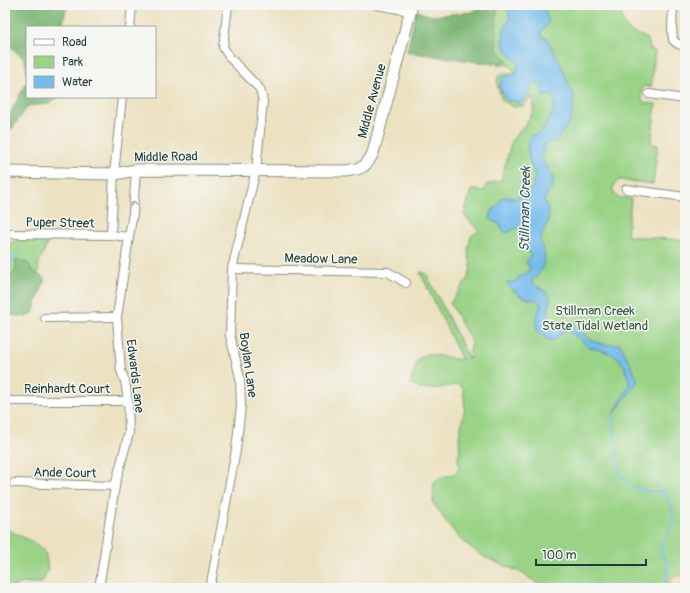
<svg xmlns="http://www.w3.org/2000/svg" width="690" height="593" font-family="Pangolin,sans-serif">
<style>
.green{fill:#9ad386;stroke:#5c885d}
.forest{fill:#7bb573;stroke:#4d7954}
.sand{fill:#eeda9e;stroke:#868c69}
.water{fill:#75bcec;stroke:#4a7c90}
.lines{fill:none;stroke-linecap:round;stroke-linejoin:round}
.stream{stroke:#75bcec;stroke-width:2}
.street-casing{stroke:#86907b;stroke-width:10}
.secondary-casing{stroke:#86907b;stroke-width:13}
.street{stroke:#fff;stroke-width:8}
.secondary{stroke:#fff;stroke-width:11}
.oneway{stroke:#8f9e9a}
.labels{text-anchor:middle;dominant-baseline:central;stroke-width:3;stroke-linejoin:round;paint-order:stroke}
.street-label{font-size:13px;fill:#1f3d34;stroke:#f6f6f2}
.park-label{font-size:13px;fill:#385b44;stroke:#f6f6f2}
.water-label{font-size:14px;font-style:italic;fill:#345d62;stroke:#f6f6f2}
</style>
<rect width="100%" height="100%" fill="#f6f6f2"/>
<filter id="ink" filterUnits="userSpaceOnUse"><feTurbulence type="fractalNoise" baseFrequency=".025" numOctaves="2"/><feDisplacementMap in="SourceGraphic" scale="8" xChannelSelector="R" yChannelSelector="G"/><feConvolveMatrix kernelMatrix="1 2 1 2 8 2 1 2 1" color-interpolation-filters="sRGB"/></filter>
<filter id="wash" filterUnits="userSpaceOnUse"><feTurbulence type="fractalNoise" baseFrequency=".012" numOctaves="4" result="noise"/><feDisplacementMap in="SourceGraphic" scale="16" xChannelSelector="R" yChannelSelector="G"/><feGaussianBlur stdDeviation="0.9" result="paint"/><feColorMatrix in="noise" values="0 0 0 0 0 0 0 0 0 0 0 0 0 0 0 0 0 1.4 0 .05"/><feComposite in="paint" operator="in"/></filter>
<g filter="url(#wash)">
<rect width="100%" height="100%" fill="#ece2c2"/>
<g class="green">
<path d="M489,5H620C621,13 621,20 626,27C634,39 649,30 650,50L655,51L651,87L643,86L641,96L644,103L656,104L651,144L658,145L653,184L619,180L615,184L612,190L617,197L631,199L627,236L685,240V574L664,588H541L534,581L520,572L484,557L461,540L445,520L433,503L434,482L439,478L454,474L459,469L458,458L460,450L459,437L465,407L463,388L458,384L440,388L420,389L410,383L418,359L426,354L447,357L462,360L420,272L426,273L469,359C471,353 470,347 471,339L465,330L450,303L468,279L471,267L468,251L471,236L479,231L464,215L471,190L484,191L486,185L501,180L512,140L525,125L534,110V101L531,97L529,98L528,101L523,106L514,107L503,101L501,98L497,85L498,77L503,73L509,74L516,73L508,65L497,64L489,12Z"/>
<polygon points="18,240 47,241 46,247 39,262 38,274 33,271 28,263 16,260 16,270 5,282 5,251 10,243"/>
<polygon points="5,527 10,531 33,542 45,551 48,569 42,583 25,583 14,585 15,588 5,588"/>
</g>
<g class="forest">
<polygon points="9,5 67,5 63,22 64,27 27,27 27,73 25,60 5,41 5,16"/>
<polygon points="479,5 497,5 496,47 507,61 493,64 407,52 416,11 432,16 473,12"/>
<polygon points="27,81 27,97 58,97 49,104 28,106 5,138 5,124"/>
<polygon points="16,259 28,263 33,271 45,279 33,313 26,317 5,314 5,283 16,270"/>
</g>
<polygon class="sand" points="685,574 685,588 669,588 671,577"/>
<path class="water" d="M507,5H543L549,23L540,33L542,37L547,38L561,65L574,97L573,110L570,122L555,142H547L543,150L542,160L553,178V185L544,199L549,213L548,222L542,233L541,242L545,257L542,270L532,281L533,284L545,291L550,297L548,324L550,327C556,325 563,322 569,323C578,324 583,337 591,340C600,345 610,345 620,344L630,363L638,381L612,417L629,386V380L624,366L618,358L607,352L588,347L579,338L566,329L560,335L552,341C533,336 534,321 541,305L538,301C532,299 524,299 519,295C518,294 516,292 515,291C510,289 508,287 507,282H515L519,277L527,273L530,268L526,263L531,255L520,238V228H515L508,233L502,230L500,224L490,220L492,210L499,205L500,200L503,197H510L515,199L532,189L535,175L530,163L527,148L531,136C546,133 551,115 556,103L552,95L543,96C542,89 542,82 533,82C529,89 527,98 520,103L506,100L499,87L503,77C515,74 516,79 518,64L510,54L506,50L503,45L504,29L510,19Z"/>
<g class="lines">
<g class="stream">
<polyline points="5,270 19,252"/>
<polyline points="613,415 612,417 620,473 629,485 645,491 662,491 672,506 673,524 664,540 661,553 669,565 665,588"/>
</g>
</g>
</g>
<g filter="url(#ink)">
<g class="lines">
<defs>
<g id="street">
<polyline points="377,5 410,11"/>
<polyline points="673,5 672,28 673,40 678,44 685,46"/>
<polyline points="130,27 132,5"/>
<polyline points="649,94 685,99"/>
<polyline points="626,189 685,197"/>
<polyline points="8,234 111,235 129,237"/>
<polyline points="111,235 114,174 122,97"/>
<polyline points="232,269 388,272 406,283"/>
<polyline points="45,318 117,317"/>
<polyline points="5,401 128,401"/>
<polyline points="14,483 115,486"/>
<polyline points="97,588 100,582 115,486 129,433 128,401 125,381 121,371 117,317 129,237 133,213 136,170"/>
<polyline points="210,588 236,450 241,406 240,378 230,335 232,269 256,170 263,101 260,89 230,58 223,47 228,5"/>
</g>
<path id="secondary" d="M5,172L114,174L136,170L345,171C361,169 366,168 373,153L412,5"/>
</defs>
<use href="#street" class="street-casing"/>
<use href="#secondary" class="secondary-casing"/>
<use href="#street" class="street"/>
<use href="#secondary" class="secondary"/>
</g>
<defs><path id="oneway-chevron" d="M-2-3.5L2.5 0L-2 3.5" fill="none" stroke-width="1.6" stroke-linecap="round" stroke-linejoin="round"/></defs>
<use class="oneway" href="#oneway-chevron" transform="translate(134 204) rotate(-87)"/>
</g>
<g class="labels">
<g class="street-label">
<text transform="translate(372 101) rotate(-75)">Middle Avenue</text>
<text transform="translate(166 157) rotate(-1)">Middle Road</text>
<text transform="translate(60 223) rotate(1)">Puper Street</text>
<text transform="translate(321 259) rotate(1)">Meadow Lane</text>
<text transform="translate(248 365) rotate(82)">Boylan Lane</text>
<text transform="translate(135 376) rotate(83)">Edwards Lane</text>
<text x="67" y="389">Reinhardt Court</text>
<text transform="translate(65 473) rotate(1)">Ande Court</text>
</g>
<g class="park-label">
<text x="595" y="311">Stillman Creek<tspan x="595" dy="15">State Tidal Wetland</tspan></text>
</g>
<g class="water-label">
<text transform="translate(525 209) rotate(-89)">Stillman Creek</text>
</g>
</g>
<rect width="690" height="593" fill="none" stroke="#f6f6f2" stroke-width="20"/>
<rect x="26" y="26" width="130" height="72" fill="#f6f6f2" stroke="#a0aca6"/>
<rect x="34" y="39" width="20" height="6" fill="#ffffff" stroke="#a0aca6"/>
<text x="62" y="46" font-size="12" fill="#1f3d34">Road</text>
<rect x="34" y="56" width="20" height="12" fill="#9ad386" stroke="#a0aca6"/>
<text x="62" y="66" font-size="12" fill="#1f3d34">Park</text>
<rect x="34" y="76" width="20" height="12" fill="#75bcec" stroke="#a0aca6"/>
<text x="62" y="86" font-size="12" fill="#1f3d34">Water</text>
<path d="M536 559v6h110v-6" fill="none" stroke="#1f3d34" stroke-width="2"/>
<text x="542" y="559" font-size="12" fill="#1f3d34" stroke="#f6f6f2" stroke-width="3" paint-order="stroke">100 m</text>
</svg>
